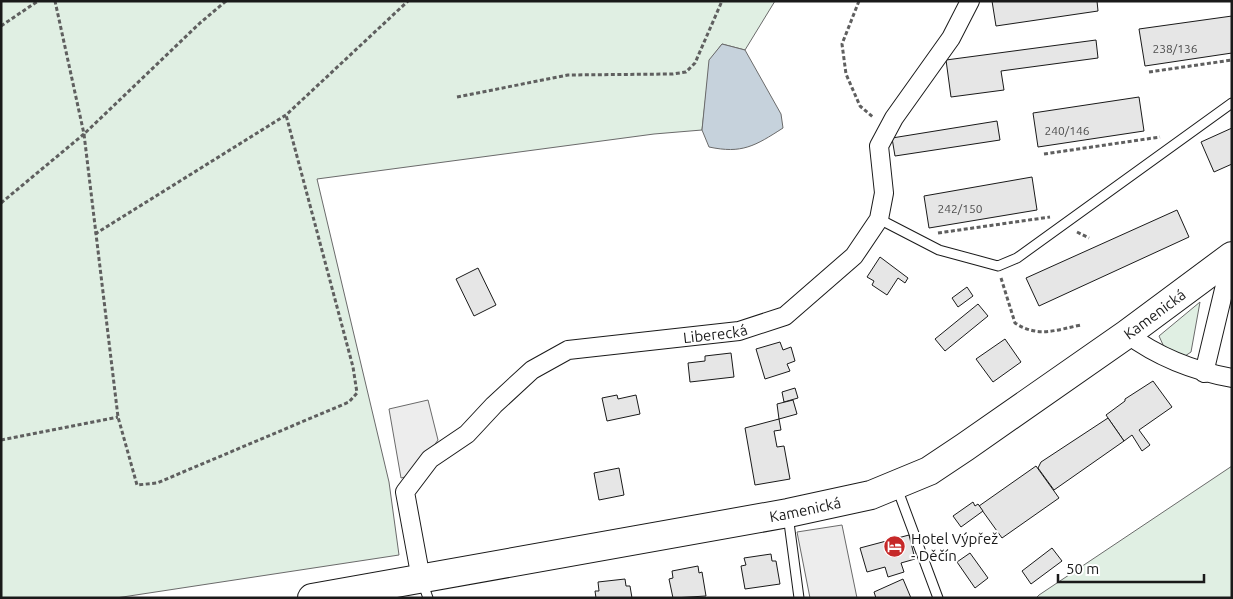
<svg xmlns="http://www.w3.org/2000/svg" width="1233" height="599" font-family="Ubuntu,sans-serif">
<style>
.green{fill:#e0efe3;stroke:#6a6a6a}
.parking{fill:#ededed;stroke:#6a6a6a}
.water{fill:#c6d2dc;stroke:#6a6a6a}
.building{fill:#e6e6e6;stroke:#1a1a1a}
.lines{fill:none;stroke-linecap:round;stroke-linejoin:round}
.service-casing{stroke:#1a1a1a;stroke-width:11}
.minor-casing{stroke:#1a1a1a;stroke-width:20}
.primary-casing{stroke:#1a1a1a;stroke-width:30}
.path{stroke:#5f5f5f;stroke-width:3;stroke-dasharray:4 2.5;stroke-linecap:butt}
.service{stroke:#fff;stroke-width:9}
.minor{stroke:#fff;stroke-width:18}
.primary{stroke:#fff;stroke-width:28}
.labels{text-anchor:middle;dominant-baseline:central;stroke-width:4;stroke-linejoin:round;paint-order:stroke}
.number-label{font-size:12px;fill:#4d4d4d}
.street-label{font-size:15px;fill:#1a1a1a;stroke:#fff}
.poi-label{font-size:15px;fill:#1a1a1a;stroke:#fff;text-anchor:start}
</style>
<rect width="100%" height="100%" fill="#fff"/>
<g class="green">
<polygon points="1,1 775,1 745,50 722,44 710,60 702,130 654,134 317,179 389,482 399,555 116,598 1,598"/>
<polygon points="1200,302 1191,352 1182,358 1164,347 1159,336"/>
<polygon points="1232,466 1232,598 1036,598 1039,595"/>
</g>
<g class="parking">
<polygon points="428,400 438,440 413,475 401,478 389,409"/>
<polygon points="842,525 857,598 810,598 797,532"/>
</g>
<path class="water" d="M722,44L745,50L781,114L783,128C755,146 742,154 709,147L702,130L709,60Z"/>
<g class="building">
<polygon points="992,1 1097,1 1098,11 996,26"/>
<polygon points="1232,16 1232,53 1145,66 1139,29"/>
<polygon points="1096,40 1098,58 1001,71 1004,90 951,97 946,60"/>
<polygon points="1139,97 1144,131 1038,147 1033,113"/>
<polygon points="997,121 1000,140 895,156 892,138"/>
<polygon points="1232,128 1232,164 1214,172 1201,142"/>
<polygon points="1032,177 1037,210 929,228 924,196"/>
<polygon points="1177,210 1189,237 1039,306 1026,278"/>
<polygon points="880,257 908,278 905,283 898,278 887,295 872,285 874,281 867,277"/>
<polygon points="478,268 496,305 474,316 456,279"/>
<polygon points="967,287 973,296 958,307 952,298"/>
<polygon points="978,304 988,316 945,351 935,339"/>
<polygon points="1005,339 1021,362 993,382 976,359"/>
<polygon points="780,342 783,350 791,347 795,361 787,364 790,371 765,379 756,349"/>
<polygon points="731,353 734,377 690,382 688,363 705,361 705,356"/>
<polygon points="1153,381 1172,407 1139,430 1150,445 1142,451 1132,435 1124,441 1106,415 1125,401 1125,399"/>
<polygon points="795,388 798,398 784,402 782,392"/>
<polygon points="617,395 618,399 636,395 640,414 607,421 602,398"/>
<polygon points="793,400 797,414 779,419 777,404"/>
<polygon points="1108,418 1124,441 1054,490 1038,468 1041,462"/>
<polygon points="779,419 781,430 774,431 777,447 784,446 790,479 755,485 745,428"/>
<polygon points="1036,466 1059,498 1002,538 979,506"/>
<polygon points="619,468 624,495 599,500 594,473"/>
<polygon points="973,502 975,506 978,504 983,511 961,527 953,516"/>
<polygon points="909,535 915,559 901,563 904,572 888,577 885,567 867,572 860,548"/>
<polygon points="1052,548 1062,561 1031,584 1022,571"/>
<polygon points="970,553 988,578 975,588 957,562"/>
<polygon points="771,554 772,561 776,561 780,584 745,589 741,566 746,565 744,558"/>
<polygon points="698,566 699,573 702,572 706,596 673,598 669,579 673,578 672,571"/>
<polygon points="625,579 626,586 630,586 632,598 596,598 595,591 599,591 598,582"/>
<polygon points="903,579 911,598 876,598 874,592"/>
</g>
<g class="lines">
<defs>
<g id="service">
<polyline points="879,219 939,250 998,266 1017,258 1232,103"/>
<polyline points="897,488 938,598"/>
<polyline points="788,515 799,598"/>
<polyline points="422,581 428,598"/>
</g>
<g id="minor">
<path d="M1127,334C1158,357 1194,371 1232,378"/>
<polyline points="1204,373 1232,256"/>
<path id="s1" d="M421,579L405,492L430,459L467,434L494,405L532,370L568,350L739,331L785,316L854,256L879,219L884,193L879,146L894,118L951,38L970,1"/>
</g>
<g id="primary">
<path id="s2" d="M312,598L788,513L871,495L929,471L965,447L1127,334L1232,256"/>
</g>
</defs>
<use href="#service" class="service-casing"/>
<use href="#minor" class="minor-casing"/>
<use href="#primary" class="primary-casing"/>
<g class="path">
<polyline points="226,1 200,23 84,134 118,417 137,485 157,483 349,402 357,393 353,367 286,115"/>
<polyline points="859,1 842,44 846,74 860,106 874,118"/>
<polyline points="1,26 38,1"/>
<polyline points="1149,72 1232,60"/>
<polyline points="457,97 568,75 673,74 686,72 695,63 722,1"/>
<polyline points="1044,154 1160,137"/>
<polyline points="1,203 84,134 55,1"/>
<polyline points="1077,232 1089,238"/>
<polyline points="938,233 1050,217"/>
<polyline points="95,234 286,115 408,1"/>
<path d="M1001,278L1015,323C1038,338 1056,330 1081,325"/>
<polyline points="1,440 118,417"/>
</g>
<use href="#service" class="service"/>
<use href="#minor" class="minor"/>
<use href="#primary" class="primary"/>
</g>
<defs>
<symbol id="hotel-disc" viewBox="-11 -11 22 22"><circle r="9.5" fill="#c62828" stroke="#fff"/><path d="M-6-4.5h1.5V1H6V5H4.5V3h-9V5H-6ZM-4 0a1.8 1.8 0 1 1 3.6 0ZM.5 0V-2.5h3Q6-2.5 6 0Z" fill="#fff"/></symbol>
</defs>
<g fill-rule="evenodd">
<use href="#hotel-disc" x="882" y="534" width="25" height="25"/>
</g>
<g class="labels">
<g class="number-label">
<text x="1175" y="48">238/136</text>
<text x="1067" y="130">240/146</text>
<text x="960" y="208">242/150</text>
</g>
<g class="street-label">
<text stroke="none"><textPath href="#s2" startOffset="906">Kamenická</textPath></text>
<text stroke="none"><textPath href="#s1" startOffset="455">Liberecká</textPath></text>
<text stroke="none"><textPath href="#s2" startOffset="501">Kamenická</textPath></text>
</g>
<g class="poi-label">
<text x="911" y="538">Hotel Výpřež<tspan x="911" dy="17">- Děčín</tspan></text>
</g>
</g>
<rect width="1233" height="599" fill="none" stroke="#1a1a1a" stroke-width="5"/>
<path d="M1058 574v8h146v-8" fill="none" stroke="#1a1a1a" stroke-width="2.5"/>
<text x="1066" y="574" font-size="15" fill="#1a1a1a" stroke="#ffffff" stroke-width="4" paint-order="stroke">50 m</text>
</svg>
